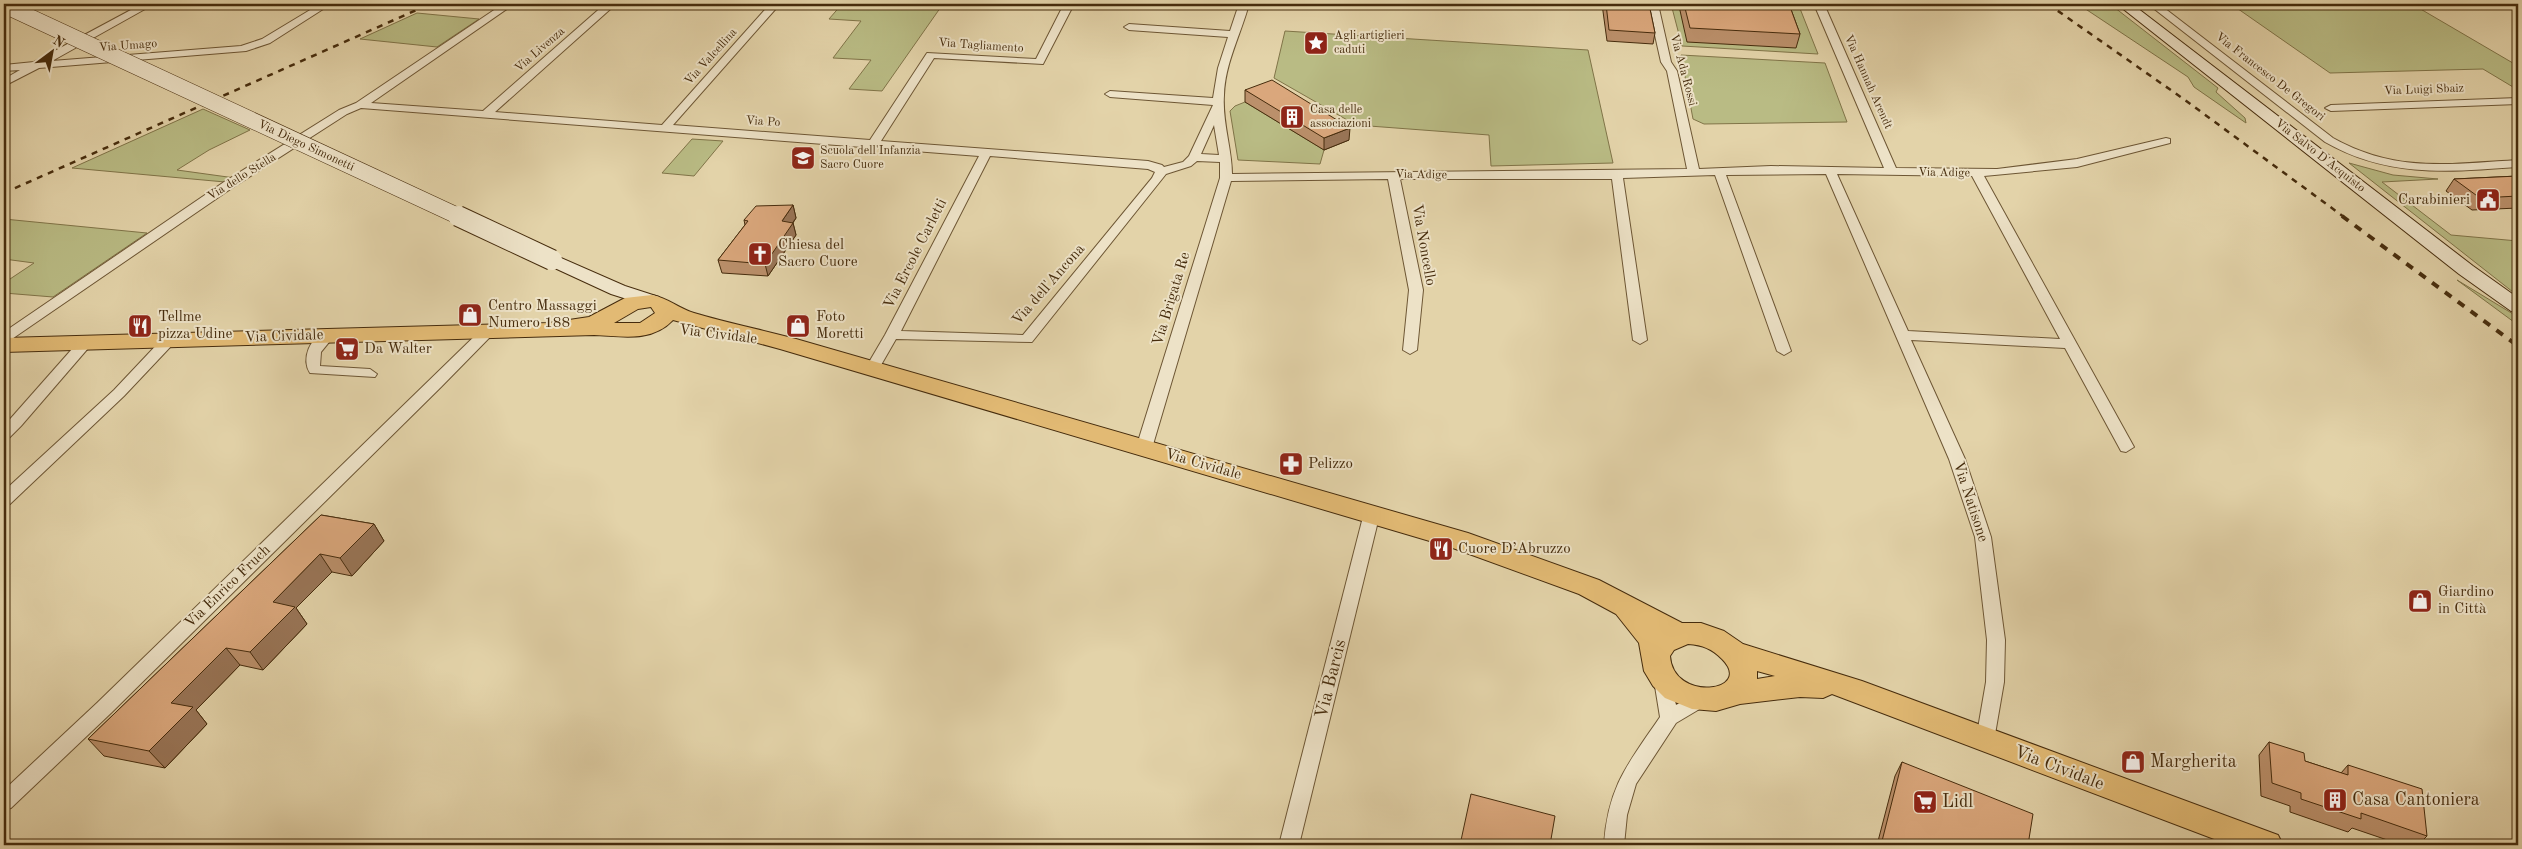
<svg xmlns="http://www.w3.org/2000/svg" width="2522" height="849" font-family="'Old Standard TT',serif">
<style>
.green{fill:#b9bb84;stroke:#807448}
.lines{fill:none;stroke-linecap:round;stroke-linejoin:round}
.street-casing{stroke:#6d5634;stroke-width:2}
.secondary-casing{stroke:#462c0d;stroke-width:2}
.primary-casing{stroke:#462c0d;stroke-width:2}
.street{fill:#ede2c7;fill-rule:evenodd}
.secondary{fill:#ede2c7;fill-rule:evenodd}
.primary{fill:#e2ba74;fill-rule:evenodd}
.rail-far1{stroke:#462c0d;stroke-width:2.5;stroke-dasharray:6 6;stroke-linecap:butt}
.rail{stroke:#462c0d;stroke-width:4;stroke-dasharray:8 8;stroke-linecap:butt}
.secondary-bridge-far1-casing{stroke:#462c0d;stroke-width:17;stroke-linecap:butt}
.secondary-bridge-casing{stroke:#462c0d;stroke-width:22;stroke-linecap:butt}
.secondary-bridge-far1{stroke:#ede2c7;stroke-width:16}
.secondary-bridge{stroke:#ede2c7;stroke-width:20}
.wall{fill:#bb906b;stroke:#462c0d}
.shaded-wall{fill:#997557;stroke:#462c0d}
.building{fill:#daa77c;stroke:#462c0d}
.labels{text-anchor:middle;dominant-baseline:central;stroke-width:4;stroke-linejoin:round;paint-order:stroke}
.far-poi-label{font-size:12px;fill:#462c0d;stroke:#ede2c7;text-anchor:start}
.far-street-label{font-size:12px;fill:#462c0d;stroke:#ede2c7}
.poi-label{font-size:15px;fill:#462c0d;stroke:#ede2c7;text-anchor:start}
.street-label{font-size:15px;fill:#462c0d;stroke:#ede2c7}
.near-street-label{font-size:18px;fill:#462c0d;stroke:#ede2c7}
.near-poi-label{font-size:18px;fill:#462c0d;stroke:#ede2c7;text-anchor:start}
</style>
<rect width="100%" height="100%" fill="#e3d3a9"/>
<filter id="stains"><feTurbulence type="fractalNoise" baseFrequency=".004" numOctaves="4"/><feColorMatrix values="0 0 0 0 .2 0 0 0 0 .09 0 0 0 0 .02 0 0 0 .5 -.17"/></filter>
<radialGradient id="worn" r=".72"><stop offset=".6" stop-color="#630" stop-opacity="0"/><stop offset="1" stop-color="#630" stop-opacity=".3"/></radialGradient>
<g class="green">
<polygon points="842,4 943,4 882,91 849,89 871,60 833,58 861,21 829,19"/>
<polygon points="1671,4 1799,6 1818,54 1682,46"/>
<polygon points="2078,4 2110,4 2218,88 2216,92 2245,118 2246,123 2194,87 2188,77"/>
<polygon points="2231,4 2412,4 2518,66 2518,90 2483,69 2330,73"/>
<polygon points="417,13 479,19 437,47 360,39"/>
<polygon points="1285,31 1588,50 1613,163 1491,166 1489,135 1356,125 1274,78"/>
<polygon points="1681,55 1825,63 1847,122 1704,124 1693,119"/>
<polygon points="1245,102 1324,150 1320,164 1238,160 1230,111 1235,106"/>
<polygon points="203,109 250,130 209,150 177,170 235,178 225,182 72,168"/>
<polygon points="692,139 723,141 694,176 662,173"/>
<polygon points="2349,163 2393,175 2438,179 2382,182 2451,235 2518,241 2518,296"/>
<polygon points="4,219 147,233 53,297 4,293 4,283 34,263 4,259"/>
<polygon points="2457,280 2518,317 2518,325"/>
</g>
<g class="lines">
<defs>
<g id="street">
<polygon points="20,4 32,4 4,19 4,12"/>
<polygon points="142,4 154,4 52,61 241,46 262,39 320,4 331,4 270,43 246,51 39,68 4,86 4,79 20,70 4,71 4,65 34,62"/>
<path d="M503,4H514L371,103L483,111L605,4H616L495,112L662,125L770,4H780L673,125L870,140L927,53L1036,59L1064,4H1074L1043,64L934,58L881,141L1148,161L1162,165L1164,167L1183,162L1189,156L1213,105L1110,97L1105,94L1110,91L1213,98L1218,68L1228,37L1129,30L1124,27L1129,24L1230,31L1239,4H1249C1241,34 1225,63 1224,95C1222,122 1232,149 1232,174L1687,169L1667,71L1661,62L1648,4H1658L1671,62L1677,71L1699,169L1771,166L1884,168L1814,4H1824L1896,168L1997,169L2077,159L2166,138L2170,139V143L2077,167L1984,176L2134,447L2126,452L2121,451L2065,348L1911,340L1965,459L1991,537L2005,640L2004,682L1994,740L1992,746L1985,748L1978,746L1976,740L1986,682L1987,640L1975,537L1949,459L1826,174L1726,175L1791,351L1784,355L1777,351L1715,175L1623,178L1647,340L1640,344L1633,340L1612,179H1400L1423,290L1417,350L1410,354L1403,350L1409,290L1388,179L1231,181L1152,448L1144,453L1136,448L1220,178V162L1197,161L1191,166L1166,174L1032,342L896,339L877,372L872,373L865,369L885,335L979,156L361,108L347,114L232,188L9,341L4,342V332L224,182L339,110L356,103ZM1214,125L1219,155L1201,154ZM990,156L1148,169L1155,172L1152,178L1023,335L901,331ZM1837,174L1972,176L2060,339L1908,331Z"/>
<path d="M2148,4H2159L2333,138C2396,173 2449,164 2518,160V167C2448,172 2388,178 2325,142Z"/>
<polygon points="2518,98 2518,104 2331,111 2325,108 2331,105"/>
<polygon points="488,327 495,331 493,334 441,387 111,713 11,808 4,810 4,790 97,703 483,328"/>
<path d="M327,332L334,336L321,352L320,366L370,369L377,374L375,377L310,373C301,359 310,336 327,332Z"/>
<polygon points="169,336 176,340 174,343 124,396 10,504 4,505 4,491 114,390 164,337"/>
<polygon points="85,339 90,340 92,343 90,346 21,426 9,438 4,439 4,426 80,340"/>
<polygon points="1372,507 1378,509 1380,513 1299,845 1279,845 1364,513 1366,509"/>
<path d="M1663,673L1669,675L1676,705L1701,692L1708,694L1710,699L1708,704L1676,723L1636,784L1627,815L1624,845H1604C1608,786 1628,764 1660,717L1654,680L1657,675Z"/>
</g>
<g id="secondary">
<polygon points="2117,4 2132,4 2473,266 2518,298 2518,313 2511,311 2459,274"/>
<polygon points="552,254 625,286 659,297 662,301 659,305 652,307 611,294 546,264 543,260 546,256"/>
</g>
<path id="primary" d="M652,295C668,298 678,308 694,313C728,323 762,330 796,339L1468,533L1599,580L1682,623H1701L1724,631L1743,644L1862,681L2278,835L2283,845H2230L1832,694L1823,698L1800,697L1740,704L1716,711L1692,709L1665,698L1653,686L1644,671L1639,643L1616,614L1579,594L1450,547L780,349L673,320C651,343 622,336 594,335L4,352V338L549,323L589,317L625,298ZM651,307L655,313L640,323H614L638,309ZM1688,644C1703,645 1712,649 1722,659C1755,692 1673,703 1670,656L1674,650ZM1757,671L1775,676L1757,679Z"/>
</defs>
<use href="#street" class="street-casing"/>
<use href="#secondary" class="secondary-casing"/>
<use href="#primary" class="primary-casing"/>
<use href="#street" class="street"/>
<use href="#secondary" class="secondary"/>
<use href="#primary" class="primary"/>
<g class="rail-far1">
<polyline points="2048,4 2185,100 2344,217"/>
<polyline points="4,193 430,4"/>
</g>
<polyline class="rail" points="2342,216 2518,346"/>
<defs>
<polyline id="secondary-bridge-far1" points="4,5 460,217"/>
<polyline id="secondary-bridge" points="458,216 552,260"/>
</defs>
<use href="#secondary-bridge-far1" class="secondary-bridge-far1-casing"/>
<use href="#secondary-bridge" class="secondary-bridge-casing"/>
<use href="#secondary-bridge-far1" class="secondary-bridge-far1"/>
<use href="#secondary-bridge" class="secondary-bridge"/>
</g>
<g class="wall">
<polygon points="1602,4 1649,4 1655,33 1653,44 1607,41"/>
<polygon points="1679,4 1789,4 1800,34 1796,48 1687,42 1679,6"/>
<polygon points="1245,90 1349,140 1324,150 1245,102"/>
<polygon points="2518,176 2518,208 2472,210 2446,191 2454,179"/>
<polygon points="793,205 796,218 793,223 796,235 768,276 722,273 718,260 745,225 744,220"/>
<polygon points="321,515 374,524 384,541 352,576 332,572 296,608 307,624 263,670 240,665 196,710 207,724 165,768 104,756 88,739"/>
<polygon points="2269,742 2305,761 2341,773 2348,765 2427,836 2418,845 2402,845 2352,828 2348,832 2290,812 2290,806 2261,796 2259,755"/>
<polygon points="1902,762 2028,845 1877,845 1895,776"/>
</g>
<g class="shaded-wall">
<polygon points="1350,128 1349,140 1324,150 1324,138"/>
<polygon points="793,205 796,218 788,229 793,223 796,235 768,276 765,264 782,221"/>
<polygon points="374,524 384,541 352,576 340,558"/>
<polygon points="320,554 332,572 296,608 307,624 263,670 250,652 273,602"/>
<polygon points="226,648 240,665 196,710 207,724 165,768 149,751 171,703"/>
</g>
<g class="building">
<polygon points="1606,4 1649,4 1655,33 1609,30"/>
<polygon points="1684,4 1789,4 1800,34 1690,28"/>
<polygon points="1272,80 1350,128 1324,138 1245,90"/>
<polygon points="2518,176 2518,196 2480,198 2454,179"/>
<polygon points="793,205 782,221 793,223 765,264 718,260 748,221 744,220 756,206"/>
<polygon points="321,515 374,524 340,558 320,554 273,602 295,607 250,652 226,648 171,703 193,707 149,751 88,739"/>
<polygon points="2269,742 2304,753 2305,761 2348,775 2348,765 2422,789 2427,836 2361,813 2361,819 2301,799 2301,793 2272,783"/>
<polygon points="1902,762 2033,814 2028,845 1881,845"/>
<polygon points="1471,794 1555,816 1550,845 1460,845"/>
</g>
<defs>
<symbol id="sight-square" viewBox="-11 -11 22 22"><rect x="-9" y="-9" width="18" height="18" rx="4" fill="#8f2418" stroke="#ede2c7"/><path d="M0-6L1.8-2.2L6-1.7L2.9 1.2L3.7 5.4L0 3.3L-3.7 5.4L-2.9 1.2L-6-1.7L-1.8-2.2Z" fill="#fff"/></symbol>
<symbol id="building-square" viewBox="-11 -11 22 22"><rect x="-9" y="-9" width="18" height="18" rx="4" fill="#8f2418" stroke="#ede2c7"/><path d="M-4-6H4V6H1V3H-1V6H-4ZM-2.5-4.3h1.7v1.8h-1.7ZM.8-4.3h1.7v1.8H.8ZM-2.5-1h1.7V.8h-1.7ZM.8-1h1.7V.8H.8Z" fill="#fff"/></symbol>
<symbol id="school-square" viewBox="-11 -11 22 22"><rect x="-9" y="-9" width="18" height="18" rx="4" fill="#8f2418" stroke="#ede2c7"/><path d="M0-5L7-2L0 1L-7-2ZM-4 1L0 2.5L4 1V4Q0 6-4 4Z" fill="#fff"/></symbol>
<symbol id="civic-square" viewBox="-11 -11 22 22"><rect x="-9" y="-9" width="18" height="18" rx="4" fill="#8f2418" stroke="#ede2c7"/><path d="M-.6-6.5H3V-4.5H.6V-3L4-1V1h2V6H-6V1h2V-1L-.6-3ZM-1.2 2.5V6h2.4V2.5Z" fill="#fff"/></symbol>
<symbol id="church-square" viewBox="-11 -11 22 22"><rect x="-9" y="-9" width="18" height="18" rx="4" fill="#8f2418" stroke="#ede2c7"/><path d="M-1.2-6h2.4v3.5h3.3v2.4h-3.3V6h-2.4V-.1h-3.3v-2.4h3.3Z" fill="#fff"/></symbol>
<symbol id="shop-square" viewBox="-11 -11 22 22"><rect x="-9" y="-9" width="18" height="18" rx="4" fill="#8f2418" stroke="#ede2c7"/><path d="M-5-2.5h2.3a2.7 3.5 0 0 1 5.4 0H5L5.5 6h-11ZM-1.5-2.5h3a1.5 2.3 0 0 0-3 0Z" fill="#fff"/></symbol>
<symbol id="restaurant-square" viewBox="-11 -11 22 22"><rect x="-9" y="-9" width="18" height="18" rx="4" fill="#8f2418" stroke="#ede2c7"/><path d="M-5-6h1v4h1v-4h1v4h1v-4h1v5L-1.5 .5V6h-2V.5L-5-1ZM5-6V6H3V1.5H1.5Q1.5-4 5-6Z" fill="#fff"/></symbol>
<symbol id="supermarket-square" viewBox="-11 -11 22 22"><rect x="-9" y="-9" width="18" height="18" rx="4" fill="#8f2418" stroke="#ede2c7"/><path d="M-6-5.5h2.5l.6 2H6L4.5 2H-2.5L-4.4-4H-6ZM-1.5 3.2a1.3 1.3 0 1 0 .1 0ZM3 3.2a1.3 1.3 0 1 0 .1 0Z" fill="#fff"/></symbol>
<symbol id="pharmacy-square" viewBox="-11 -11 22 22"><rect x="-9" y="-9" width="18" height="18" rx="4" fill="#8f2418" stroke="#ede2c7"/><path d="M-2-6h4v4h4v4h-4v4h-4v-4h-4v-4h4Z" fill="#fff"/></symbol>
</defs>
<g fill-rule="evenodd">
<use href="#sight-square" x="1302" y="29" width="28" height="28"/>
<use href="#building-square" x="1278" y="103" width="28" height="28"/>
<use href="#school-square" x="789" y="144" width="28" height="28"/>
<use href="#civic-square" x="2474" y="186" width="28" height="28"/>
<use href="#church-square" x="746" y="240" width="28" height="28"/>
<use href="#shop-square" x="456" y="301" width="28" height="28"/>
<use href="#restaurant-square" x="126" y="312" width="28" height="28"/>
<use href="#shop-square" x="784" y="312" width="28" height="28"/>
<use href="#supermarket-square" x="333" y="335" width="28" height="28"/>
<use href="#pharmacy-square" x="1277" y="450" width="28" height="28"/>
<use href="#restaurant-square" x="1427" y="535" width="28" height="28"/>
<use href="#shop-square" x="2406" y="587" width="28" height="28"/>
<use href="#shop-square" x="2119" y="748" width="28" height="28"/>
<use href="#building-square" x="2321" y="786" width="28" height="28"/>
<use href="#supermarket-square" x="1911" y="788" width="28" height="28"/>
</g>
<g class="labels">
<g class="far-poi-label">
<text x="1334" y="36">Agli artiglieri<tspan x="1334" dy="14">caduti</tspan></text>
<text x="1310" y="110">Casa delle<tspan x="1310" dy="14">associazioni</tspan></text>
<text x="820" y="151">Scuola dell'Infanzia<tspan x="820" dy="14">Sacro Cuore</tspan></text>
</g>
<g class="far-street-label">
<text transform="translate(128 46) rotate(-4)">Via Umago</text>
<text transform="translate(981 46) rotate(4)">Via Tagliamento</text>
<text transform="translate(540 50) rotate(-41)">Via Livenza</text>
<text transform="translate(711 57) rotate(-48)">Via Valcellina</text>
<text transform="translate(1683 70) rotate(75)">Via Ada Rossi</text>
<text transform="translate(2270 77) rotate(38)">Via Francesco De Gregori</text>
<text transform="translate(1868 82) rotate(66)">Via Hannah Arendt</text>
<text transform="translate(2424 90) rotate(-2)">Via Luigi Sbaiz</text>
<text transform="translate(763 122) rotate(4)">Via Po</text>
<text transform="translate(306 146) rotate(25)">Via Diego Simonetti</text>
<text transform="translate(2320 156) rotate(38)">Via Salvo D'Acquisto</text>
<text transform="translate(1944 173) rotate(1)">Via Adige</text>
<text transform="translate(1421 175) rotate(1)">Via Adige</text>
<text transform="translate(242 177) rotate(-32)">Via dello Stella</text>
</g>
<g class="poi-label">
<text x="2470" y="200" text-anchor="end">Carabinieri</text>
<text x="778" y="245">Chiesa del<tspan x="778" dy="17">Sacro Cuore</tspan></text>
<text x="488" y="306">Centro Massaggi<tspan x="488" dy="17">Numero 188</tspan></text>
<text x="158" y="317">Tellme<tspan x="158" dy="17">pizza Udine</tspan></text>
<text x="816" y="317">Foto<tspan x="816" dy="17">Moretti</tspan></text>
<text x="364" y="349">Da Walter</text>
<text x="1308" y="464">Pelizzo</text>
<text x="1458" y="549">Cuore D’Abruzzo</text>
<text x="2438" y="592">Giardino<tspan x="2438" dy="17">in Città</tspan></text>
</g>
<g class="street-label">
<text transform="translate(1423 245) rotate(80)">Via Noncello</text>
<text transform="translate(916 254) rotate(-63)">Via Ercole Carletti</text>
<text transform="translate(1049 285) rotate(-49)">Via dell'Ancona</text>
<text transform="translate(1172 299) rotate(-73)">Via Brigata Re</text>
<text transform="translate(718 335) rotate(7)">Via Cividale</text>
<text transform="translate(284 337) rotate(-2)">Via Cividale</text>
<text transform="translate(1203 465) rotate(16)">Via Cividale</text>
<text transform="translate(1970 502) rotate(72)">Via Natisone</text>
<text transform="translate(228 587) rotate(-44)">Via Enrico Fruch</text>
</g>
<g class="near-street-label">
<text transform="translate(1331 679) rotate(-76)">Via Barcis</text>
<text transform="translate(2059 768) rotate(21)">Via Cividale</text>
</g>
<g class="near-poi-label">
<text x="2150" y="762">Margherita</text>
<text x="2352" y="800">Casa Cantoniera</text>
<text x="1942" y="802">Lidl</text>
</g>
</g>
<rect width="2522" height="849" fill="none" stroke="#e3d3a9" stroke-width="20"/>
<rect x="5" y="5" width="2512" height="839" fill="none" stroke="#462c0d" stroke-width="2.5"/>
<rect x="10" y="10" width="2502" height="829" fill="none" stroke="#462c0d"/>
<g transform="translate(52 52) rotate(32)" stroke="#ede2c7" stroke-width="4" paint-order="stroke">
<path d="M0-4L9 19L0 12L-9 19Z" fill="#462c0d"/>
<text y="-8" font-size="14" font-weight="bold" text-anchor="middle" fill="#462c0d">N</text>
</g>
<rect width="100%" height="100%" filter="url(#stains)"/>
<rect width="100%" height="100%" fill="url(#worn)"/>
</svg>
